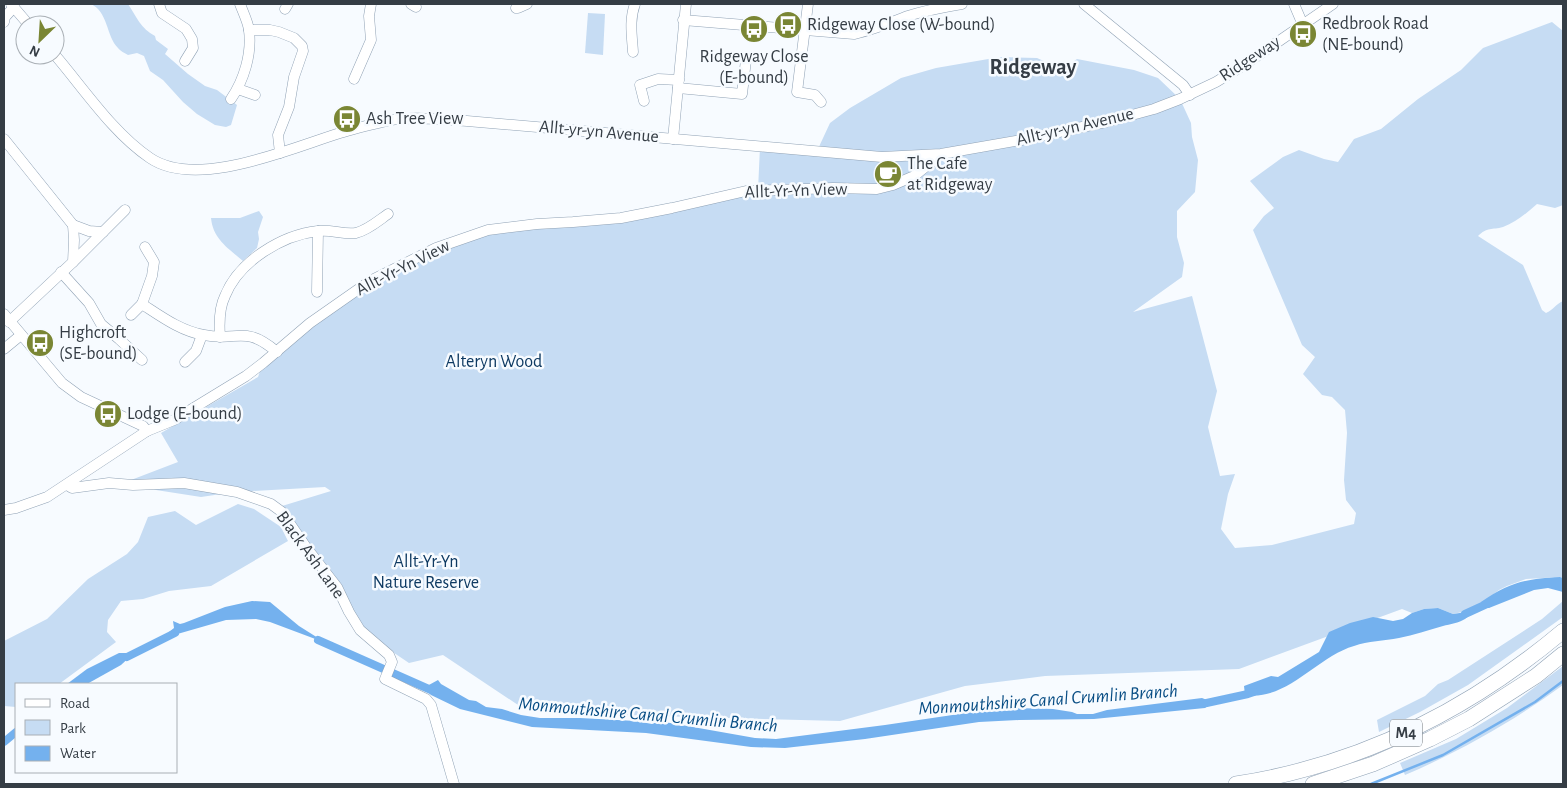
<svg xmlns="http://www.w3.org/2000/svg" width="1567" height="788" font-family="'Alegreya Sans',sans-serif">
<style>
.green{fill:#c6dcf3}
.water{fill:#74b1ee}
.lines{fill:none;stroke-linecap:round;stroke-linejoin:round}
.stream{stroke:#74b1ee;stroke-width:2.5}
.canal{stroke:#74b1ee;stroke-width:8}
.minor-casing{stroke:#90a2b5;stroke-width:11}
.highway-casing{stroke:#90a2b5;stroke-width:16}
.minor{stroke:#fff;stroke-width:10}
.highway{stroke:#fff;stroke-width:15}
.labels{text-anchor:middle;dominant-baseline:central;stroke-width:5;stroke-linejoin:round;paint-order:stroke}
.shield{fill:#f7fbff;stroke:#6f767d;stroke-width:1}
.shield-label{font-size:16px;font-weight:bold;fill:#353d45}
.poi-label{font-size:18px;fill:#353d45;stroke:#f7fbff;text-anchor:start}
.street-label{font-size:18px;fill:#353d45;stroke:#f7fbff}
.park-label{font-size:18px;fill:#0e3a62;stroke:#f7fbff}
.water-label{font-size:19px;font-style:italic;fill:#084d84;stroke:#f7fbff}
.district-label{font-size:22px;font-weight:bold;fill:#353d45;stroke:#f7fbff}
</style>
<rect width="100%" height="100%" fill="#f7fbff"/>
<g class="green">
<path d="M90,4H128C136,16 141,29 155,36L156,40L168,49L165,54L188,74L205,86L217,90L237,105L231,125L226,127L215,125L197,114L183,102L163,80L150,71L144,56L137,53L128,55C125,53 120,51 118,48C106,36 108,10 90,4Z"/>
<polygon points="588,13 605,14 603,55 585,53"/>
<path d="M1552,22L1563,31V205L1555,208L1537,204C1527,213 1516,222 1503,227C1492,230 1487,227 1478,236L1523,265L1542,310L1546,313C1553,310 1556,304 1563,301V578L1560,577L1526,579L1507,586L1499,590L1476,608L1462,612L1453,614L1438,608L1424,609L1412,613L1402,609L1239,669L1045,676L965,686L840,721L616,715L524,709L443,655L409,663L360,630L282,506L331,491L325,487L235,492L201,497L156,490L131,480L178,462L161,433L258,377L263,363L370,281L488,230L573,222L758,190L760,147L817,151L830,123L850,108L901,78L936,68L1000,57L1037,58L1062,69L1077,59L1134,70L1158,78L1180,99L1191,123L1192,137L1198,160L1195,192L1177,211V237L1184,263L1182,277L1133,312L1192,296L1217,391L1208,427L1220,476L1235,474L1228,494L1221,529L1235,548L1272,545L1354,524L1356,513L1346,500L1344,480L1347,433L1345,410L1332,397L1322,395L1303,374L1315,357L1302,345L1253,230L1264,216L1274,208L1250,181L1283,157L1299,150L1324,159L1338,162L1354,139L1381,129L1418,99L1461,70L1483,48Z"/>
<path d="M259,211L263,217L258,232L259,239L257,248L243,261C228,248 213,239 211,218H240Z"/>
<polygon points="238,504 254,509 281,527 288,541 211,586 169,591 143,599 121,601 108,620 107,632 116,642 59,684 16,684 16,707 4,706 4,641 47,619 88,579 127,554 138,542 148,517 175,511 196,525"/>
<polygon points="1563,601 1563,617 1468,685 1420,712 1379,732 1377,720 1425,696 1438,684 1448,680 1542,619"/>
<path d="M1563,666V685C1514,721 1461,751 1405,775L1400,763L1456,739L1507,708Z"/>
</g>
<g class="water">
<path d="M1560,577L1563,578V592L1548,588L1534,590L1489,608H1480L1481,602C1510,582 1526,579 1560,577Z"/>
<polygon points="252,601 270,602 299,626 326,643 270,622 256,619 226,620 167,637 169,632 174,628 173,621 180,624 184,623 225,607"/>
<path d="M1438,608L1453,614L1473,611C1470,613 1468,617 1465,619C1459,623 1450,624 1443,626C1428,630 1414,635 1399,638C1384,641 1368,641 1354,646C1316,657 1288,701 1245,695L1244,686L1271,676L1278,677L1319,652L1329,632L1350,623L1373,617L1393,621L1403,619L1412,613L1424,609Z"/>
<polygon points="119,653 134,653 121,665 87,684 67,684 87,669"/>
<polygon points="438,680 441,684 469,700 476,701 486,707 502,709 521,715 540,718 580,718 636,721 652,724 659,721 755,738 776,739 885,725 993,709 1011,708 1053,709 1072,712 1077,714 1093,714 1107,710 1202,698 1212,702 1205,708 1094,719 1019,720 979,722 865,739 785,748 751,747 646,733 532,727 460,709 431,695 422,686 427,686"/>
</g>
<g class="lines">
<polyline class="stream" points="1371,784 1443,755 1535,702 1563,681"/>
<g class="canal">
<polyline points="1465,614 1489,603"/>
<polyline points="318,640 431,690"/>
<polyline points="127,657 175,633"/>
<polyline points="1202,704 1248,694 1254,692"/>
<polyline points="4,742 16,732"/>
</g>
<defs>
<g id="minor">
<polyline points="11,4 29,25"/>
<polyline points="159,4 162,13 186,29 192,39 193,48 185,61"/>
<polyline points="411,4 416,7"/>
<polyline points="518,4 516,8 518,8 527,4"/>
<polyline points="808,4 797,92 815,95 821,102"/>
<polyline points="1084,4 1183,85 1190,95"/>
<polyline points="1294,4 1303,25"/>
<polyline points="285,9 288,4"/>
<path d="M683,20L854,34C873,30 890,23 908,16C926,10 944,7 962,4"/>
<polyline points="4,22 5,17 14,7"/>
<polyline points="249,30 270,30 279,32 294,38 302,46 303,51 294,77 289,107 278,135 280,153"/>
<path d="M633,52C632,36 629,20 635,4"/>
<path d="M55,55C84,89 113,133 150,158C197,190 291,148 340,133C356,128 374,124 391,120C415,116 443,120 467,121L882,157L941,154L1021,140L1106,122L1154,109L1180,99L1216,82L1247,63L1333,4"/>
<polyline points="354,79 371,40 369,16 371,4"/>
<polyline points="678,88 742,94 746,60"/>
<polyline points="238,89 255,95"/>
<path d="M231,99C244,80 252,54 249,30C248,22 243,12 240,4"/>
<polyline points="644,101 640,85 658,79 679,80"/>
<polyline points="4,139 73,225 89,231 103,232"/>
<polyline points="673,139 686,4"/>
<path d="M145,247L154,262L152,276L142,304C162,317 181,331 204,335C238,342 244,324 277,352"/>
<polyline points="73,262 125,210"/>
<polyline points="61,272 89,303 101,324 119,339 142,360"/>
<polyline points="317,292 318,231"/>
<polyline points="4,314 62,383 81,397 143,426 147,431"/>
<polyline points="131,315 142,304"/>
<polyline points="9,322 73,262 74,240 73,225"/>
<path d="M220,337C219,323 219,308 225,296C239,261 282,235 318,231C331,229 343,235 356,233C368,230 378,221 388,214"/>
<polyline points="4,349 21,335"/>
<polyline points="185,362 196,351 202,335"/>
<polyline points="67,485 72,488 109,483 133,485 184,483 237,492 271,504 282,512 306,547 337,587 349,612 360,630 389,655 392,662 385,679 426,699 431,705 454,784"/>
<polyline points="4,510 16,508 47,497 147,431 174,420 246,376 263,363 310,323 370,281 436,248 488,230 537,224 573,222 621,218 672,208 746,191 833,188 877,189 893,185 914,176 940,155"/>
</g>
<g id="highway">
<path d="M1236,784C1359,765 1469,710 1563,631"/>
<polyline points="1313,784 1373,764 1430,739 1469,719 1536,676 1563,654"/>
</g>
</defs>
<use href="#minor" class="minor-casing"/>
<use href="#highway" class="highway-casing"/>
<use href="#minor" class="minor"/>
<use href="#highway" class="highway"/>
</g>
<defs>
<symbol id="bus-disc" viewBox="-11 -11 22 22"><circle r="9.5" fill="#7a8634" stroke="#f7fbff"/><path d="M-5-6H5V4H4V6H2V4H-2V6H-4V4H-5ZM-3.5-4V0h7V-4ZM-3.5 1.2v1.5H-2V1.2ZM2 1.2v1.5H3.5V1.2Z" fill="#fff"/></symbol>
<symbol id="cafe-disc" viewBox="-11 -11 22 22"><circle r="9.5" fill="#7a8634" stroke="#f7fbff"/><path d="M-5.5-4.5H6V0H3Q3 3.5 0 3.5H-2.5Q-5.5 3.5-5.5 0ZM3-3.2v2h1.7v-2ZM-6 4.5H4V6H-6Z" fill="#fff"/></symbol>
</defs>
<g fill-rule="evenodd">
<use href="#bus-disc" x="772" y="9" width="32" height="32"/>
<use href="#bus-disc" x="738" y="13" width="32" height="32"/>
<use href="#bus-disc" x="1287" y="18" width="32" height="32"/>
<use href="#bus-disc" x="331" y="103" width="32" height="32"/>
<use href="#cafe-disc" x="872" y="158" width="32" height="32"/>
<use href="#bus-disc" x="24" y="327" width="32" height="32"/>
<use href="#bus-disc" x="92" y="398" width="32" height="32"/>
</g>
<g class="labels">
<rect class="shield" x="1390" y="719.5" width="32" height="27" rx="4"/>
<g class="shield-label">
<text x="1406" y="733">M4</text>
</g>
<g class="poi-label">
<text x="1322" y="24">Redbrook Road<tspan x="1322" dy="21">(NE-bound)</tspan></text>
<text x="807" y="25">Ridgeway Close (W-bound)</text>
<text x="754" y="57" text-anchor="middle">Ridgeway Close<tspan x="754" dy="21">(E-bound)</tspan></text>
<text x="366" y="119">Ash Tree View</text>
<text x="907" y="164">The Cafe<tspan x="907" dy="21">at Ridgeway</tspan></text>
<text x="59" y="333">Highcroft<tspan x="59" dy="21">(SE-bound)</tspan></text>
<text x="127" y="414">Lodge (E-bound)</text>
</g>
<g class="street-label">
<text transform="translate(1250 59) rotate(-33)">Ridgeway</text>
<text transform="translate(1075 127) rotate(-13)">Allt-yr-yn Avenue</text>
<text transform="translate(599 132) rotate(5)">Allt-yr-yn Avenue</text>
<text transform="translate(796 191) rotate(-2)">Allt-Yr-Yn View</text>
<text transform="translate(403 268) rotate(-27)">Allt-Yr-Yn View</text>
<text transform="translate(310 555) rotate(54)">Black Ash Lane</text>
</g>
<g class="park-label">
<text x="494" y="362">Alteryn Wood</text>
<text x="426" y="562">Allt-Yr-Yn<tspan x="426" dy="21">Nature Reserve</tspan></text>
</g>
<g class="water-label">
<text transform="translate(1048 700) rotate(-4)">Monmouthshire Canal Crumlin Branch</text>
<text transform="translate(648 715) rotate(5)">Monmouthshire Canal Crumlin Branch</text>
</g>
<g class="district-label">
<text x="1033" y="67">Ridgeway</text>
</g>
</g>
<rect width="1567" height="788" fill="none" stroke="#353d45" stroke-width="10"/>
<rect x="15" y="683" width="162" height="90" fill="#f7fbff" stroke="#a9afb5"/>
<rect x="25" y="699" width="25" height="8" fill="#ffffff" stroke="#a9afb5"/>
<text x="60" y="708" font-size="15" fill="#353d45">Road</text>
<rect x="25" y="720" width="25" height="15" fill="#c6dcf3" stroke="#a9afb5"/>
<text x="60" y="733" font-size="15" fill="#353d45">Park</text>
<rect x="25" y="746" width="25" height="15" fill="#74b1ee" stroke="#a9afb5"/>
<text x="60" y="758" font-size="15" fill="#353d45">Water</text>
<g transform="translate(40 40) rotate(205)"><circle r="24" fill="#f7fbff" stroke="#a9afb5"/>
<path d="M0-4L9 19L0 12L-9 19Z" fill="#7a8634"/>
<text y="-8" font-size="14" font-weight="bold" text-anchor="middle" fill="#353d45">N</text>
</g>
</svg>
